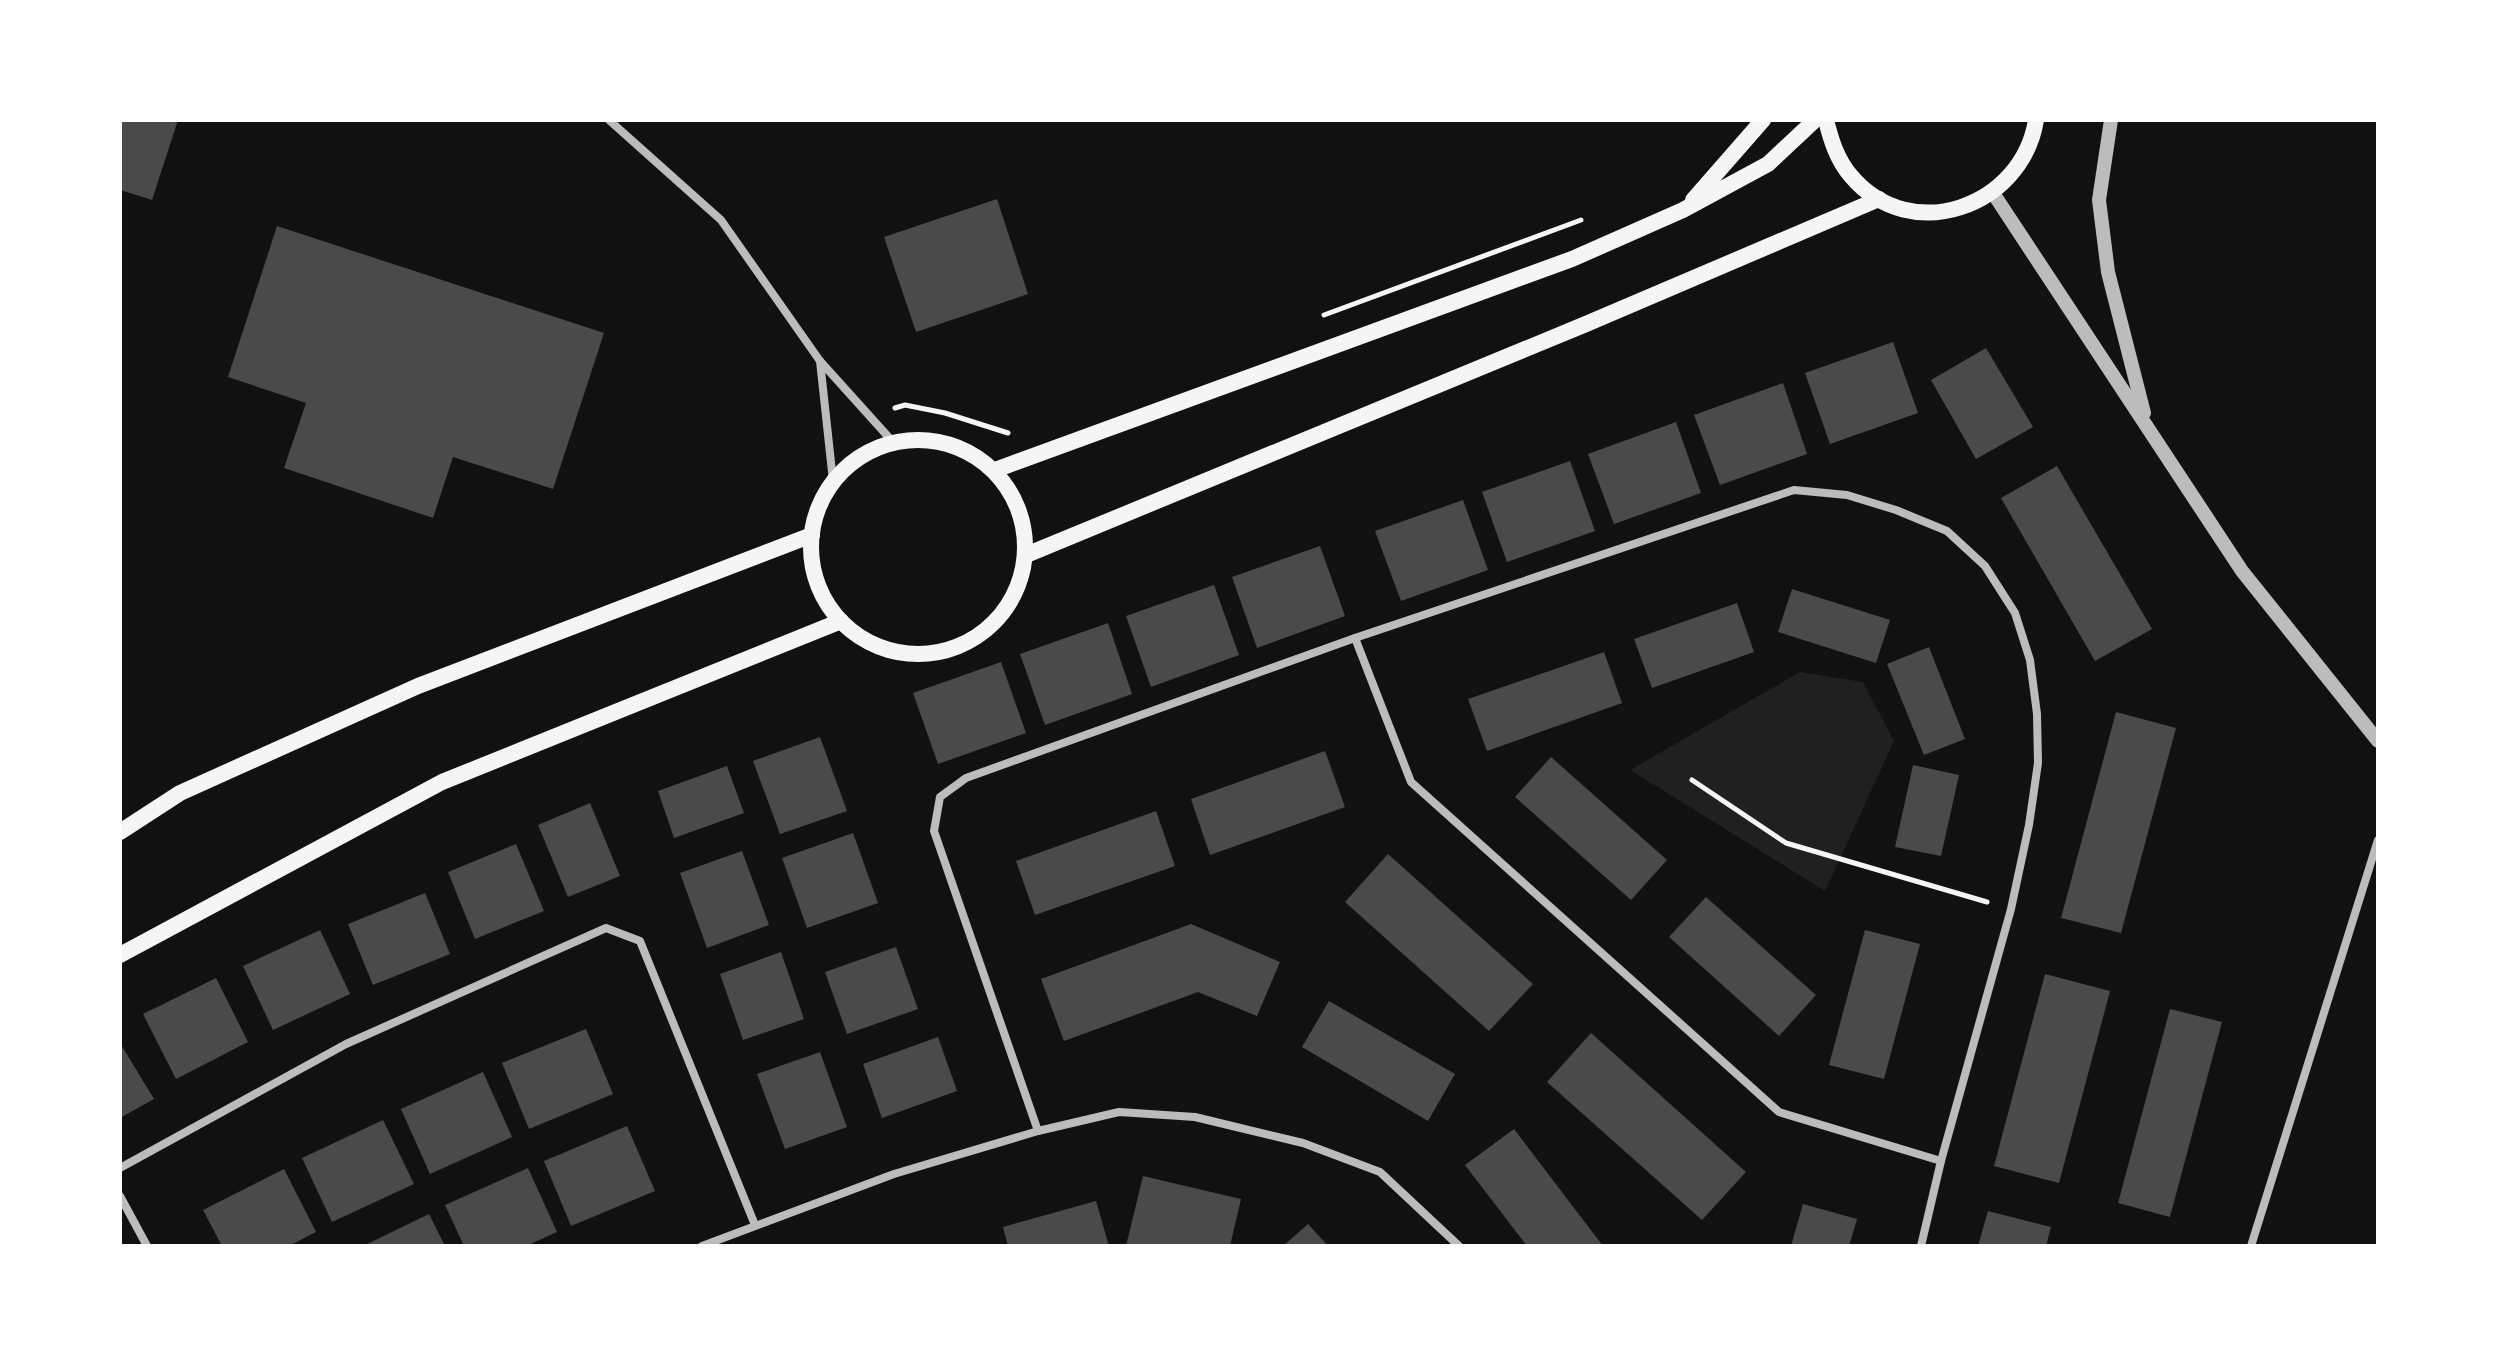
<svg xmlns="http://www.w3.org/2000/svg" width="2498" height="1366" font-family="'Sofia Sans Condensed',sans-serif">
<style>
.green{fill:#202020}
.building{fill:#4a4a4a}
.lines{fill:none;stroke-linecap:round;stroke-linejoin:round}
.path{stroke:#f5f5f5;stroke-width:5}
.minor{stroke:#bcbcbc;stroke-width:8}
.tertiary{stroke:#bcbcbc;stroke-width:14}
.secondary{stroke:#f5f5f5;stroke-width:16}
</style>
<rect width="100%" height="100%" fill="#111"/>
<polygon class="green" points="1800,672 1863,682 1894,741 1825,891 1630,770"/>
<g class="building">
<polygon points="120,120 178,120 152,200 120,190"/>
<polygon points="997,199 1028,294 916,332 884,237"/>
<polygon points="277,226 604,333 553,489 453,457 433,518 284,468 306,403 228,377"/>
<polygon points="1893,342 1918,413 1830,444 1805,373"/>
<polygon points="1986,348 2033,427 1976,459 1931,380"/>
<polygon points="1783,383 1807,454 1720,485 1694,415"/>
<polygon points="1676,422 1701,493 1614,524 1588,454"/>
<polygon points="1570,461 1595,531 1507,562 1482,492"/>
<polygon points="2057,466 2152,629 2095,661 2001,498"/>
<polygon points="1463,500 1488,570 1401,601 1375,531"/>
<polygon points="1320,546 1345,616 1257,648 1232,577"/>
<polygon points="1214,585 1239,655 1151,687 1126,616"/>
<polygon points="1792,589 1890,620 1876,663 1778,632"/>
<polygon points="1737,603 1754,652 1652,688 1634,639"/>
<polygon points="1108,623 1132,694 1045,725 1020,654"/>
<polygon points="1929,647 1965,739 1924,755 1887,664"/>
<polygon points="1604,652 1622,703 1487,751 1468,699"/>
<polygon points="1001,662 1026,733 938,764 913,693"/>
<polygon points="2116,712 2176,728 2121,933 2061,918"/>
<polygon points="820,737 847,811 780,834 753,761"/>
<polygon points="1325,751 1345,807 1210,855 1191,799"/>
<polygon points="1551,757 1667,860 1631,900 1515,797"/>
<polygon points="1913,765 1959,775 1941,856 1895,847"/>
<polygon points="727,766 744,813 674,838 658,791"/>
<polygon points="590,803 620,876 568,897 538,825"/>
<polygon points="1156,811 1175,866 1035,915 1016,861"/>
<polygon points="853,833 878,903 807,928 782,858"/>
<polygon points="516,844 544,911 475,939 448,872"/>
<polygon points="742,851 769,925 707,948 680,873"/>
<polygon points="1388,854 1533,984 1489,1031 1345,902"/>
<polygon points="425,893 450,954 373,985 348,924"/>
<polygon points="1706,897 1816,995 1779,1036 1669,937"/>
<polygon points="1191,924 1280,962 1257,1016 1198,992 1064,1041 1041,979"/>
<polygon points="320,930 350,994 273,1030 243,966"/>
<polygon points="1865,930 1920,944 1884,1079 1829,1065"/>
<polygon points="896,947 918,1009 847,1034 825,972"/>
<polygon points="781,952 804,1019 743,1040 720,974"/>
<polygon points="2045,974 2110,991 2059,1183 1994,1166"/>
<polygon points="216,978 248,1042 176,1079 143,1014"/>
<polygon points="1329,1001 1455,1074 1428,1121 1302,1047"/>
<polygon points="2170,1009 2222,1022 2170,1217 2118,1203"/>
<polygon points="586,1029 613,1094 529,1129 502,1063"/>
<polygon points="1591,1033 1746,1172 1702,1220 1547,1082"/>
<polygon points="938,1037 957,1091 882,1118 863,1064"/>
<polygon points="120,1043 154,1099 120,1118"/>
<polygon points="820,1052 847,1127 785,1149 757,1074"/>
<polygon points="483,1072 512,1137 430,1174 401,1109"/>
<polygon points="383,1120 414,1184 332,1222 302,1158"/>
<polygon points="627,1126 655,1191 571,1226 544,1161"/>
<polygon points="1514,1129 1603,1246 1527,1246 1465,1165"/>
<polygon points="528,1168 557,1232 526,1246 464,1246 445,1205"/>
<polygon points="284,1169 316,1232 289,1246 222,1246 203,1210"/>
<polygon points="1143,1176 1241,1199 1230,1246 1126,1246"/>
<polygon points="1096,1201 1109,1246 1008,1246 1003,1227"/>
<polygon points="1803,1204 1857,1219 1849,1246 1791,1246"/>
<polygon points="1988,1211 2051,1227 2046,1246 1978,1246"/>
<polygon points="429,1214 445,1246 363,1246"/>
<polygon points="1308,1224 1328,1246 1283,1246"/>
</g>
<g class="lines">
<g class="path">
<polyline points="1324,315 1581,220"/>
<polyline points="895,408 905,405 945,413 1008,433"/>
<polyline points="1692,780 1786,843 1987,902"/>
</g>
<g class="minor">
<polyline points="609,120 721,220 820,361 893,442"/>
<polyline points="820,361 833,481"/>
<polyline points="1355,638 1411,782 1779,1112 1941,1161"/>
<polyline points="1038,1131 934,831 940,797 966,778 1355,638 1794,490 1847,495 1896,510 1947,531 1985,566 2015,613 2030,660 2037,714 2038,763 2029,825 2011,909 1941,1161 1921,1246"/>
<polyline points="120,1168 346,1044 606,928 640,941 755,1225"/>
<polyline points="120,1196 147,1246"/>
<polyline points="702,1246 894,1174 1038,1131 1119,1112 1195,1117 1303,1143 1380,1172 1459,1246"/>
<polyline points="2251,1246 2378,840"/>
</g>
<g class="tertiary">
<polyline points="2111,120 2099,200 2108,272 2144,413"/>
<polyline points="1993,193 2242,571 2378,741"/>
</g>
<g class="secondary">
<path d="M1826,120C1831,140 1837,160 1851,176C1911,247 2022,207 2036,120"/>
<polyline points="1693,200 1763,120"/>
<circle cx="918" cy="547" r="107"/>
<polyline points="995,470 1572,259 1683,210 1768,164 1815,120"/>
<polyline points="1026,555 1586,324 1879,199"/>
<polyline points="120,832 180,793 418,686 812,535"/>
<polyline points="120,955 442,782 841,621"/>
</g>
</g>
<rect width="2498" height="1366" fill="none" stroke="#ffffff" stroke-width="244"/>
</svg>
